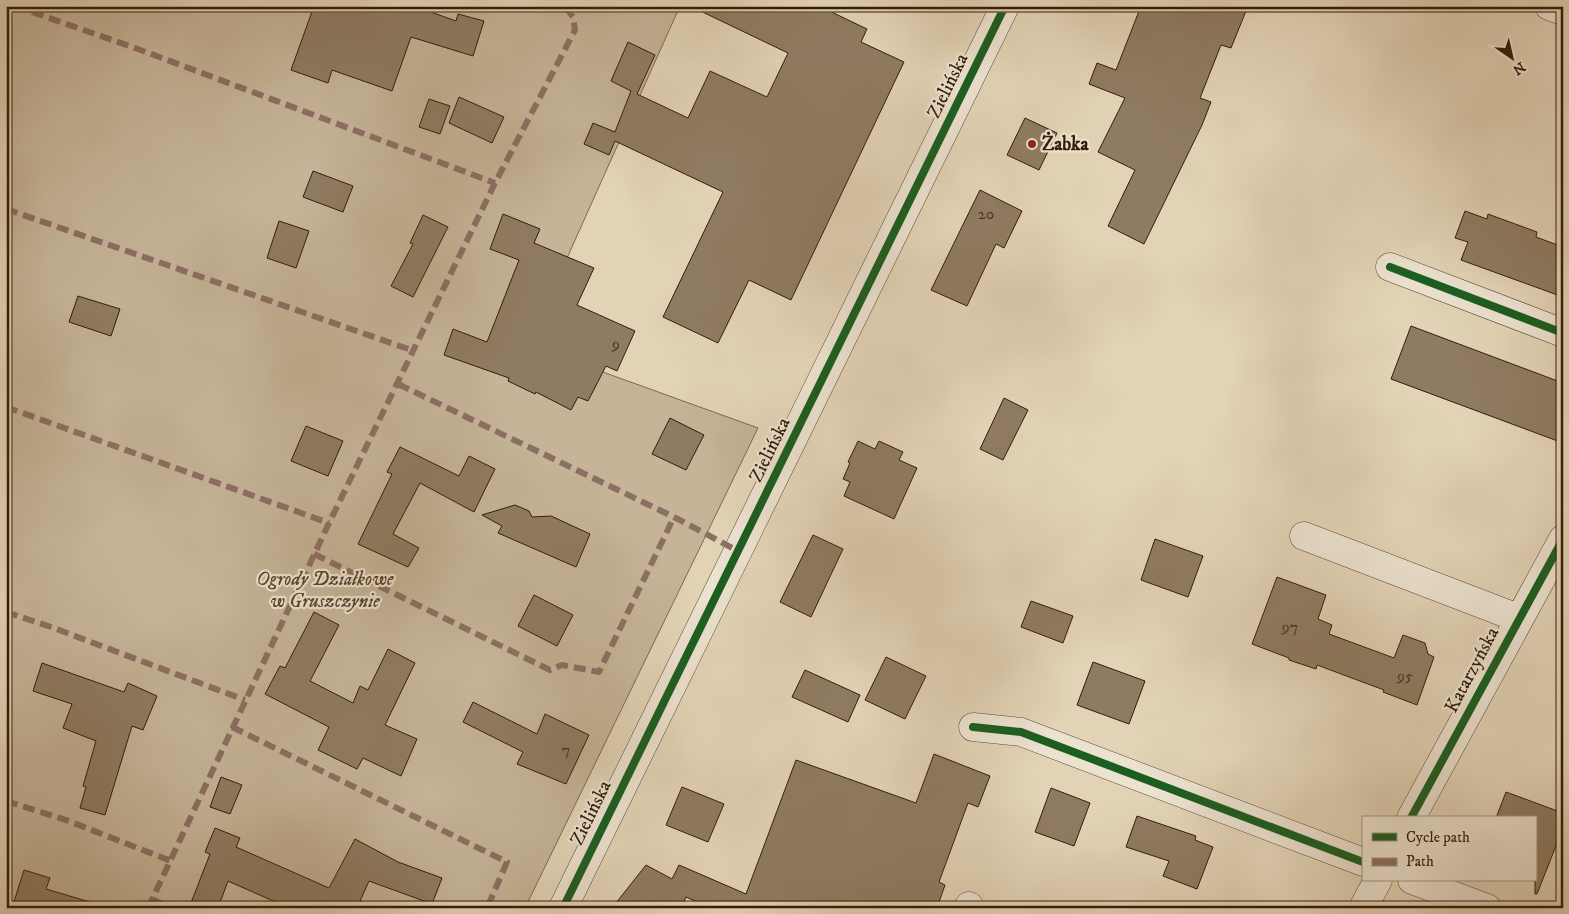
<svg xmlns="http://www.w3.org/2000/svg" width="1569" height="914" font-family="'IM FELL DW Pica',serif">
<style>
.green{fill:#c5b498;stroke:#7d6850}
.building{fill:#8f7b62;stroke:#351c07}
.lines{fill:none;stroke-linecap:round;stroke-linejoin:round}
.minor-casing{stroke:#604a33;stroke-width:29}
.minor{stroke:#ece2d0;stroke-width:28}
.quiet{stroke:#8d6e63;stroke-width:6;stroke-dasharray:12 6;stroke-linecap:butt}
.cycleway-casing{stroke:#ece2d0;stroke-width:11}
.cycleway{stroke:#1b5e20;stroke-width:8}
.poi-dot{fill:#8f2418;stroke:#ece2d0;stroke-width:2}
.labels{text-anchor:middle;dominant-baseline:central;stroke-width:4.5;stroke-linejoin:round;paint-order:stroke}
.number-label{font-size:16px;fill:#4c341e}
.street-label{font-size:19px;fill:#351c07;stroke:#ece2d0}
.poi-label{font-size:19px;font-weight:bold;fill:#351c07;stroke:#ece2d0;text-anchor:start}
.park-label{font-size:19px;font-style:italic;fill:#59422b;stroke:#ece2d0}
</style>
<rect width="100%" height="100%" fill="#e2d3b6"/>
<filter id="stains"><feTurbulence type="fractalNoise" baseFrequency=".004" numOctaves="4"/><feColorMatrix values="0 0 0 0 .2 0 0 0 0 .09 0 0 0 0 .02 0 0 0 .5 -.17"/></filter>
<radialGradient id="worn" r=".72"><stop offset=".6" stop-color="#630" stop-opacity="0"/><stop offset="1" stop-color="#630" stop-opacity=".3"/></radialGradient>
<polygon class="green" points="6,6 680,6 528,345 758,428 525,908 6,908"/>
<g class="building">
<polygon points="314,6 414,6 456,21 458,14 484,21 473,56 411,37 392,91 332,70 328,83 291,70"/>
<polygon points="690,6 819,6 867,29 861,42 904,62 791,300 749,280 718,343 663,317 723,192 615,141 609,155 584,144 593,123 615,132 631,91 611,81 628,42 655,55 637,94 688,118 710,71 767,97 788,53"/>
<polygon points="1141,6 1248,6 1231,48 1221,45 1200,98 1211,102 1202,125 1144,244 1108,226 1135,170 1098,152 1125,98 1089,84 1097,63 1116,70"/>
<polygon points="459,97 504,117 492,143 449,123"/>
<polygon points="429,99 450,106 440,134 419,127"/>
<polygon points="1025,118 1057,133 1039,170 1007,155"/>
<polygon points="313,171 353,186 343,212 303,197"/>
<polygon points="980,190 1022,211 1004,248 996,244 967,306 931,290"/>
<polygon points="1465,211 1487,219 1488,214 1537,232 1536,237 1563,247 1563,297 1461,260 1468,242 1455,238"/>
<polygon points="503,214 540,229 534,243 594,268 577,305 635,331 617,371 606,366 588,401 578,397 571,410 536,392 535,394 508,381 509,378 444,355 453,329 487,342 519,260 490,249"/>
<polygon points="423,215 448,227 413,297 391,286 413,244 410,243"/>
<polygon points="279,221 309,231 296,268 267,258"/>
<polygon points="78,296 120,309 111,336 69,322"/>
<polygon points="1411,326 1563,383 1563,443 1391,379"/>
<polygon points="1004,398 1028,410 1003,460 980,449"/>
<polygon points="670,418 704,435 686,470 652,454"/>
<polygon points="306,426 343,441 328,476 291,461"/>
<polygon points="858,441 875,449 879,441 903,452 899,460 917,468 894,519 844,496 850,482 843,479 850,463 848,462"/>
<polygon points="400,447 459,476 469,456 495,469 474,512 420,483 393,534 419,548 408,567 358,544 392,474 387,472"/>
<polygon points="515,505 529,511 532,517 551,516 590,534 576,567 498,533 502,526 482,515"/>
<polygon points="813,535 843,549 811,617 780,602"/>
<polygon points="1155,539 1203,556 1188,597 1141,580"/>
<polygon points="1277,577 1326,595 1318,619 1332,625 1329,634 1394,658 1403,635 1425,643 1428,654 1434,657 1417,705 1383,692 1384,690 1317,665 1316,669 1289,660 1289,658 1252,644"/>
<polygon points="534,595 573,615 557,646 518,626"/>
<polygon points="1031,601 1073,616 1063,643 1021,627"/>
<polygon points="314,612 339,625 310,681 353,703 360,686 368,690 388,649 415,663 385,725 417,739 401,776 363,758 357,769 318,750 329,727 265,694 280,666 285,668"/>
<polygon points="886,657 926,676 905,719 865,700"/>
<polygon points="1093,662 1145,681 1129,724 1077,705"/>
<polygon points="42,663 124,692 128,683 157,696 143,730 132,726 105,815 80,808 86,787 83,786 96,741 63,728 72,704 33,691"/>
<polygon points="805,670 860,695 848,722 792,697"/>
<polygon points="473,702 537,734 545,714 589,735 566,784 517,764 523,752 463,722"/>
<polygon points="934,754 990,776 978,807 968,803 939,882 945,885 937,908 711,908 686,897 681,908 612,908 646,865 672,879 679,865 746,894 796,760 916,803"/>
<polygon points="221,777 242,785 230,814 210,807"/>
<polygon points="682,787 724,804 708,842 666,825"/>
<polygon points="1051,788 1090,803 1074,846 1035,832"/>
<polygon points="1506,792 1563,813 1563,828 1537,894 1535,894 1535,818 1496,818"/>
<polygon points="1137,816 1196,836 1195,840 1213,847 1197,889 1163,876 1169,861 1126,847"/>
<polygon points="215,828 240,838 236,847 329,888 355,839 398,862 442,878 432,904 369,881 360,901 374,908 289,908 228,881 218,908 189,908 210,854 205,852"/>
<polygon points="24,870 50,878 46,889 90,902 89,908 12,908"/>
</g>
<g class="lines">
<defs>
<g id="minor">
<polyline points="1549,6 1563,11"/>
<polyline points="1390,267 1563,333"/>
<polyline points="1304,536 1518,618"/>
<polyline points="973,727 1021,732 1363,862"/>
<polyline points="1411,818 1563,539"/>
<polyline points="1412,880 1487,908"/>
<polyline points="563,908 1005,6"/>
<polyline points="969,908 969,906"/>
<polyline points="1363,908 1378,880"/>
</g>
</defs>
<use href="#minor" class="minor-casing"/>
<use href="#minor" class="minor"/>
<g class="quiet">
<polyline points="15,6 138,49 495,183"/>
<polyline points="6,209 414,351"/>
<polyline points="398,384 674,517 738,551"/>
<polyline points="6,407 329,523"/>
<polyline points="314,554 550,670 562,665 599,672 674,517"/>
<polyline points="6,612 51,627 245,700"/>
<polyline points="232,727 507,862 487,908"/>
<polyline points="6,801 66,820 171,861"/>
<polyline points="152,899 170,908"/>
<polyline points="148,908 329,523 495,183 575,30 573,17 565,6"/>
</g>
<defs>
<g id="cycleway">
<polyline points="1390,267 1563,333"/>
<polyline points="973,727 1021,732 1363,862"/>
<polyline points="1411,818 1563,539"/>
<polyline points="563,908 1005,6"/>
</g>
</defs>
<use href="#cycleway" class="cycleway-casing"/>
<use href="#cycleway" class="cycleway"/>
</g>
<circle class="poi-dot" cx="1032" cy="144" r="5"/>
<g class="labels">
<g class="number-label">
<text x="986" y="214">20</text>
<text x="616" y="344">9</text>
<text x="1290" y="627">97</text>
<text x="1405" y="676">95</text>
<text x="566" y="750">7</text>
</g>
<g class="street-label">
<text transform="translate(948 86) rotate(-64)">Zielińska</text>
<text transform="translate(770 450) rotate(-64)">Zielińska</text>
<text transform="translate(1472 670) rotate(-62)">Katarzyńska</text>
<text transform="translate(591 813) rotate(-64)">Zielińska</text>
</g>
<g class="poi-label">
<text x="1042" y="144">Żabka</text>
</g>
<g class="park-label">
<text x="325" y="579">Ogrody Działkowe<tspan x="325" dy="22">w Gruszczynie</tspan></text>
</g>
</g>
<rect width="1569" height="914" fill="none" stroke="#e2d3b6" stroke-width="25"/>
<rect x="8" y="8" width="1554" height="899" fill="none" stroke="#351c07" stroke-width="2.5"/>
<rect x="12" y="12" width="1544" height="889" fill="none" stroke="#351c07"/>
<rect x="1362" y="816" width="175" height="65" fill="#ece2d0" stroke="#a39380"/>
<rect x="1372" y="833" width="25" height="8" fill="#1b5e20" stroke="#a39380"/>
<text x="1406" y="842" font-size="15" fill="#351c07">Cycle path</text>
<rect x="1372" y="858" width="25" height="8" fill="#8d6e63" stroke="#a39380"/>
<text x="1406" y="866" font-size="15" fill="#351c07">Path</text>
<g transform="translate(1512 58) rotate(146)" stroke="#ece2d0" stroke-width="4" paint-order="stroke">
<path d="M0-4L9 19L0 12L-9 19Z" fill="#351c07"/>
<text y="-8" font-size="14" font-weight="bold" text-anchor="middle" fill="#351c07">N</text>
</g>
<rect width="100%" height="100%" filter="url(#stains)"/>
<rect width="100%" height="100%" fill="url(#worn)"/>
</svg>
